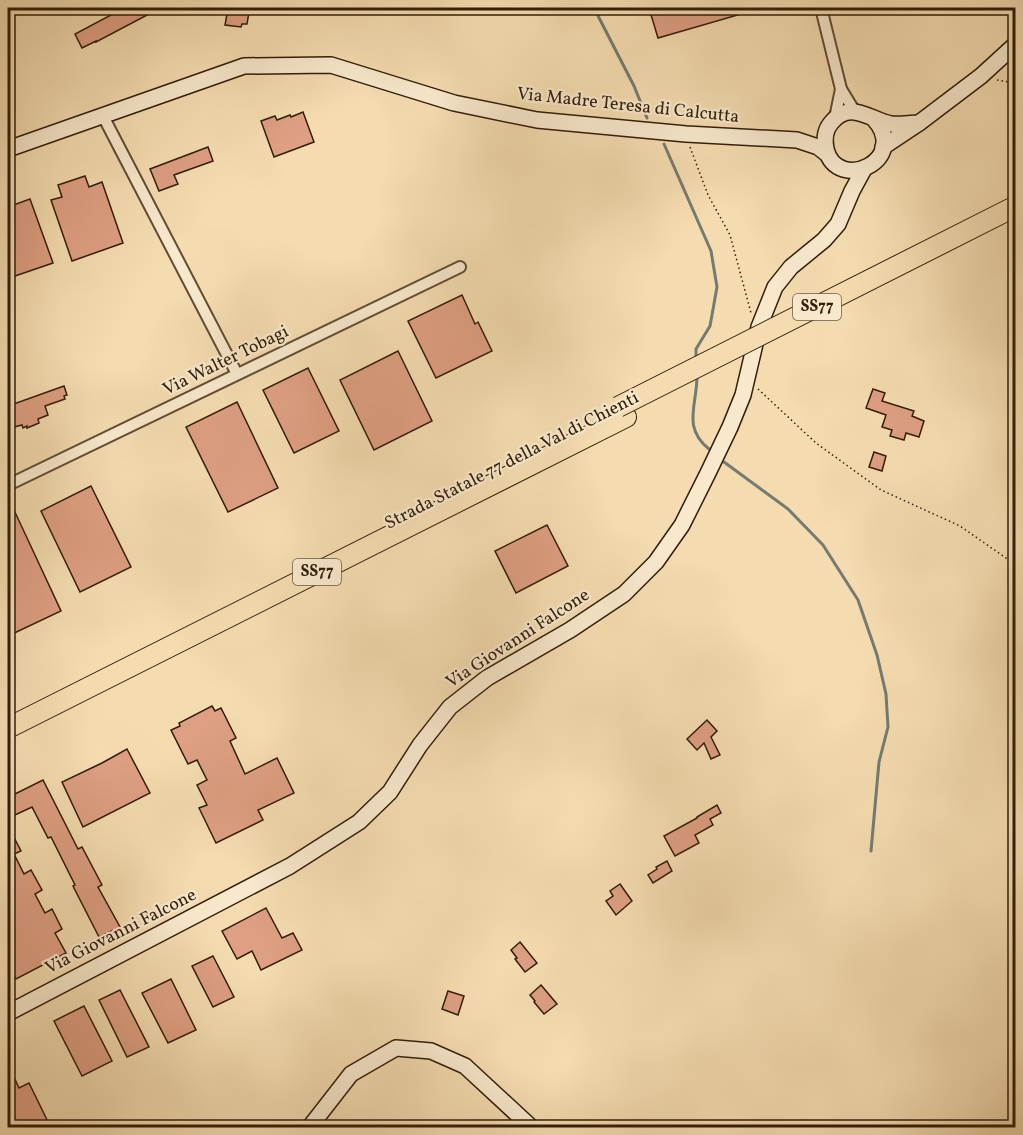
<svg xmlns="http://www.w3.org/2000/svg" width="1023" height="1135" font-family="Vollkorn,serif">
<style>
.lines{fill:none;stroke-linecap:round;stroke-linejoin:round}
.stream{stroke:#747b70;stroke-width:3}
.building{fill:#de9f82;stroke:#311d08;stroke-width:1.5}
.street-casing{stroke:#624d32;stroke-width:14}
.secondary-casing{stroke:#311d08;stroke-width:18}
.highway-casing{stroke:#311d08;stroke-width:22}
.path{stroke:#311d08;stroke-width:1.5;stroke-dasharray:1.5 3;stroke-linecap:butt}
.street{stroke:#f8e8cc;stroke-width:10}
.secondary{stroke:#f8e8cc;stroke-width:15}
.highway{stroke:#f4dcb0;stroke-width:20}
.highway-bridge-casing{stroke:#311d08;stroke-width:22;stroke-linecap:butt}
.highway-bridge{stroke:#f4dcb0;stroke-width:20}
.labels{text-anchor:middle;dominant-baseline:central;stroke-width:4.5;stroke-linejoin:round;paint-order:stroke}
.shield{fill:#f8e8cc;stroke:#6d5a43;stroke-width:1.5}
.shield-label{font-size:16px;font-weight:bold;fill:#311d08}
.street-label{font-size:18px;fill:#311d08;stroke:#f8e8cc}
</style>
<rect width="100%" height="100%" fill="#f4dcb0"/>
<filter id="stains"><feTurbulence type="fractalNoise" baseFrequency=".00333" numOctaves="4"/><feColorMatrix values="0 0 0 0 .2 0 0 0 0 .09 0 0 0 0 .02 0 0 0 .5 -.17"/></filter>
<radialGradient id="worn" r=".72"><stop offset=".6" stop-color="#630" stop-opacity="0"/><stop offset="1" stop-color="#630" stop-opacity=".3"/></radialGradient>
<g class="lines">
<g class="stream">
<polyline points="594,8 634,86 647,118"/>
<polyline points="664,144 711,251 717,287 710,326 696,349 696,358"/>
<path d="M697,376C697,406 682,427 709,449"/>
<polyline points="724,462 788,509 823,545 858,600 877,655 886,694 888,727 879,762 871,851"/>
</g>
</g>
<g class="building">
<polygon points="124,8 157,8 148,13 149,14 96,42 96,41 82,48 75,34"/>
<polygon points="228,8 244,8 243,12 249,12 247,24 242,24 241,27 225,25"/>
<polygon points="649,8 755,8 755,10 658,38"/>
<polygon points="303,112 314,142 274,157 261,121 275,116 277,120 290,115 291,117"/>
<polygon points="208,147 213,161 174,175 178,184 159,191 150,169"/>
<polygon points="85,176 89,187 102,182 123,243 72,261 51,200 62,197 58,185"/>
<polygon points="30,199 53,263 15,276 8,254 8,207"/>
<polygon points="462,295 475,324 478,322 492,351 436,378 408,321"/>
<polygon points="398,351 432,421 374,450 340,380"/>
<polygon points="308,368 339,431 294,453 263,390"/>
<polygon points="64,386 67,395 64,396 65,399 45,406 48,415 38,419 39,423 27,428 27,426 23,428 22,425 14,427 10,415 8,416 8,406"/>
<polygon points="873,389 885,393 882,401 914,411 912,416 924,421 919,437 906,433 904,440 890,436 892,430 882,427 886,415 866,408"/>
<polygon points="237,402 278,488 228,512 186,427"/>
<polygon points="874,452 886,456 882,471 869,467"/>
<polygon points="91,486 131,567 80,592 41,511"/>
<polygon points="14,510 61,611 8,636 8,513"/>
<polygon points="547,525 568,566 516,593 495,551"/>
<polygon points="212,706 215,711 221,708 236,738 230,741 245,774 277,758 294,793 258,810 263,820 216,843 199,808 207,805 197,785 207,780 197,760 188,764 171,730 180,726 179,723"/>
<polygon points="707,720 717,731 711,737 720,755 711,759 704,743 697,750 687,739"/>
<polygon points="127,749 150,793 83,827 62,782 102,763"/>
<polygon points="8,779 15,794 43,780 78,849 82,847 102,885 98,887 120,927 99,937 73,886 75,885 51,837 48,838 32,807 15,815 8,800"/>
<polygon points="717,805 721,813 710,819 713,825 695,835 699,843 675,856 664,836 697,818 697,817"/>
<polygon points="8,826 21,851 14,854 24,874 31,870 42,890 35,894 45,913 52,909 62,929 55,933 66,953 16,979 8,961 8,952 11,950 8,944"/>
<polygon points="667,861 672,871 653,883 648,875 657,869 656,867"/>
<polygon points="620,884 632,901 616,915 606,901 613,896 610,891"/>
<polygon points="266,908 282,938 293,933 302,950 261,970 252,951 237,959 222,931"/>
<polygon points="520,942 537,963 525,972 515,959 517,958 511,950"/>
<polygon points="213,956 234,997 213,1007 192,966"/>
<polygon points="171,979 196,1030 168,1043 142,993"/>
<polygon points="541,985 557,1004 544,1014 534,1002 535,1001 530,995"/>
<polygon points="120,990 149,1047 127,1057 99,1000"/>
<polygon points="448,991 464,996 458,1015 442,1009"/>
<polygon points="84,1006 112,1061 82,1076 54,1021"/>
<polygon points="8,1064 19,1088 29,1083 51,1128 8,1128"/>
</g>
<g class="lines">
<defs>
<g id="street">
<polyline points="821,8 841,89"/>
<polyline points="103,116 237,374"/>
<polyline points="835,118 841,89 855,112"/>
<polyline points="8,485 460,267"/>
</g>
<g id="secondary">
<path d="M873,118C912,160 837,194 826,149C824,139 825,130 831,123C850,99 870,120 891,124C900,125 910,123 919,123"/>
<polyline points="883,147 919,123 981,76 1016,44"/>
<polyline points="8,149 244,66 331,65 454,103 537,120 686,134 797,140 818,147 827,154"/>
<polyline points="8,1013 290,866 359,822 390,792 420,745 450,707 487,678 570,630 624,594 656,562 682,525 708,473 730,427 743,395 759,327 775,287 791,267 824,240 838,224 852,191 864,169"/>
<polyline points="309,1128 351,1074 396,1048 431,1051 465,1066 532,1128"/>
</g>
<polyline id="highway" points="8,728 626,417"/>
</defs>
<use href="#street" class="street-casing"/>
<use href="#secondary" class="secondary-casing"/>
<use href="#highway" class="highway-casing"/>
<g class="path">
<polyline points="997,80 1016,83"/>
<polyline points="690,147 708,195 730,235 751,313"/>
<polyline points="758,389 816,443 881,490 960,526 1016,565"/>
</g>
<use href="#street" class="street"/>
<use href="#secondary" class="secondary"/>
<use href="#highway" class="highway"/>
<defs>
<polyline id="highway-bridge" points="618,407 1016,206"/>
</defs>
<use href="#highway-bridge" class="highway-bridge-casing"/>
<use href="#highway-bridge" class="highway-bridge"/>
</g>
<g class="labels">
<g class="shield">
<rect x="793" y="294" width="48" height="26" rx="4.5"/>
<rect x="293" y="559" width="48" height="26" rx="4.5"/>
</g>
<g class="shield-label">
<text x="817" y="307">SS77</text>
<text x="317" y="572">SS77</text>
</g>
<g class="street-label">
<text transform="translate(628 106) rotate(6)">Via Madre Teresa di Calcutta</text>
<text transform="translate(226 361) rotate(-26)">Via Walter Tobagi</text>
<text transform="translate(512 461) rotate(-27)">Strada Statale 77 della Val di Chienti</text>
<text transform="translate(518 639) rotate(-33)">Via Giovanni Falcone</text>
<text transform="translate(121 932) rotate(-27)">Via Giovanni Falcone</text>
</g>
</g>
<rect width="1023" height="1135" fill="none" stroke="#f4dcb0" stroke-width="30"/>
<rect x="9" y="9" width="1005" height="1117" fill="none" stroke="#311d08" stroke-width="3"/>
<rect x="15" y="15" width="993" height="1105" fill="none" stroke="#311d08" stroke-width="1.5"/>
<rect width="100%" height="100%" filter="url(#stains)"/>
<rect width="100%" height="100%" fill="url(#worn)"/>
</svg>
